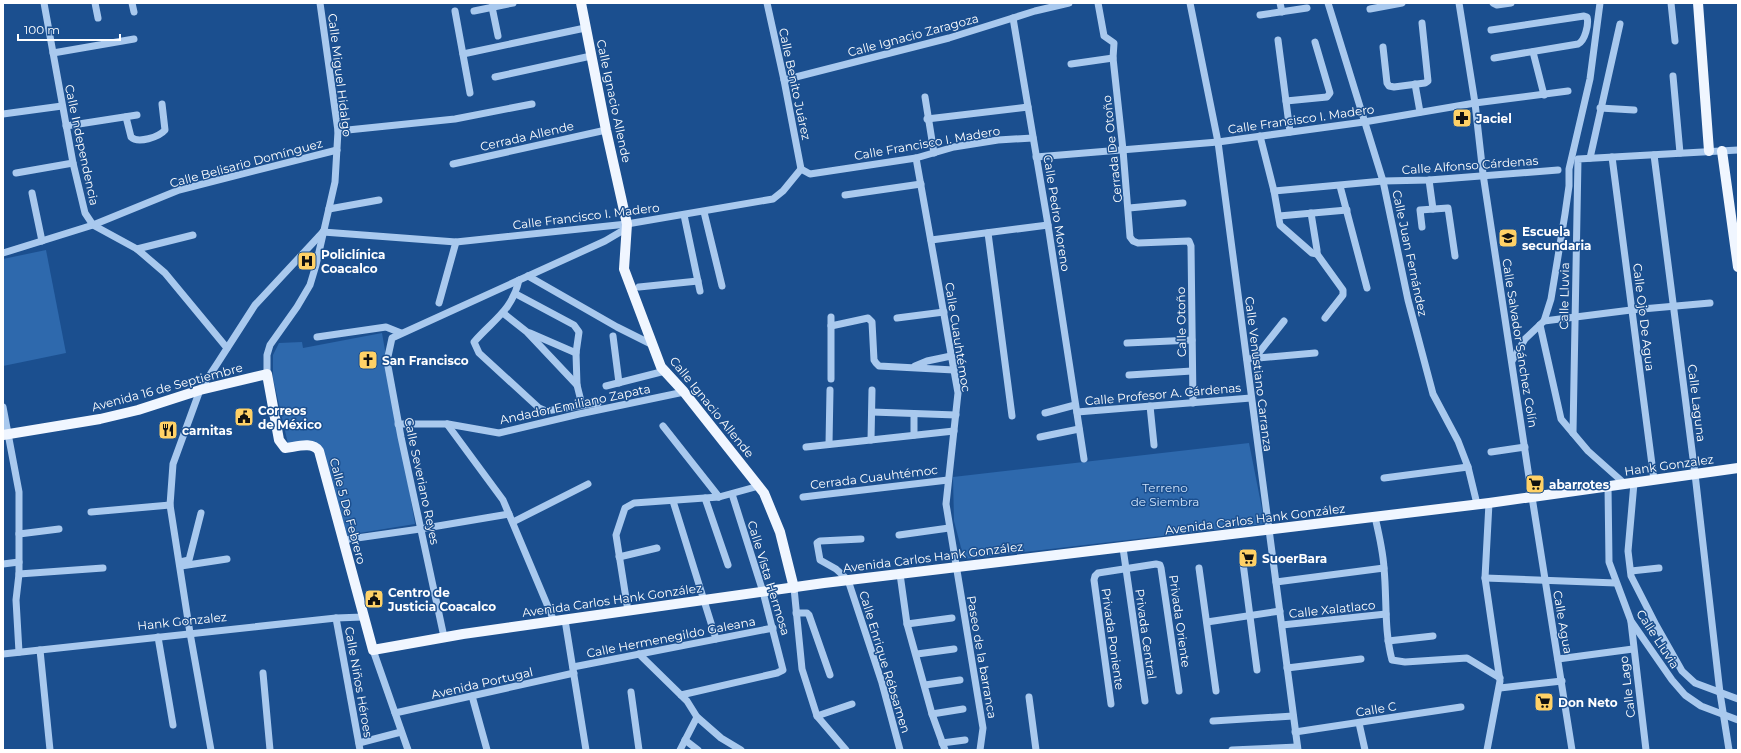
<svg xmlns="http://www.w3.org/2000/svg" width="1741" height="753" font-family="Montserrat,sans-serif">
<style>
.green{fill:#2e69ad}
.lines{fill:none;stroke-linecap:round;stroke-linejoin:round}
.minor{stroke:#a9c9ee;stroke-width:7}
.major{stroke:#f0f6ff;stroke-width:10}
.labels{text-anchor:middle;dominant-baseline:central;stroke-width:3;stroke-linejoin:round;paint-order:stroke}
.street-label{font-size:12px;fill:#fff;stroke:#1b4f8f}
.poi-label{font-size:12px;font-weight:bold;fill:#fff;stroke:#1b4f8f;text-anchor:start}
.park-label{font-size:12px;fill:#cfe3fa;stroke:#1b4f8f}
</style>
<rect width="100%" height="100%" fill="#1b4f8f"/>
<g class="green">
<polygon points="46,250 66,353 3,366 3,259"/>
<polygon points="382,333 415,524 347,535 321,447 288,444 273,378 273,355 279,343 302,342 303,348"/>
<polygon points="1249,443 1265,524 964,559 954,521 953,477"/>
</g>
<g class="lines">
<g class="minor">
<polyline points="44,3 73,163 85,213 93,225 137,249 165,273 227,348"/>
<polyline points="95,3 98,18"/>
<polyline points="132,3 134,12"/>
<polyline points="767,3 784,80 801,169"/>
<polyline points="1098,3 1104,36 1114,43 1113,58 1123,150 1130,237 1133,241 1138,243 1189,241 1191,246 1193,403"/>
<polyline points="1190,3 1218,142 1298,750"/>
<polyline points="1280,3 1282,12"/>
<polyline points="1328,3 1383,181 1408,300 1433,394 1458,441 1468,467 1477,504"/>
<polyline points="1459,3 1475,103 1483,174 1532,497 1572,750"/>
<polyline points="1493,3 1497,5 1511,3"/>
<polyline points="1671,3 1675,41"/>
<polyline points="492,7 498,36"/>
<polyline points="1370,9 1402,3"/>
<polyline points="455,11 470,93"/>
<polyline points="474,11 513,3"/>
<polyline points="1260,15 1307,8"/>
<polyline points="1013,18 1048,225 1084,459"/>
<path d="M1491,30L1584,16L1587,17C1589,24 1585,41 1578,44L1494,58"/>
<polyline points="1278,40 1290,132"/>
<polyline points="1383,47 1387,83 1389,86 1394,87 1425,83 1428,81 1422,23"/>
<polyline points="1533,52 1544,95"/>
<polyline points="53,53 134,39"/>
<polyline points="463,54 585,28"/>
<polyline points="1071,64 1113,58"/>
<polyline points="1673,76 1680,153"/>
<polyline points="495,77 591,56"/>
<polyline points="784,80 949,38 1035,11 1069,3"/>
<polyline points="1415,84 1420,112"/>
<polyline points="925,97 934,153"/>
<polyline points="1286,101 1327,97 1330,93 1315,42"/>
<polyline points="1600,108 1634,110"/>
<polyline points="3,114 62,106"/>
<path d="M126,117L131,137C138,144 159,137 165,130L162,104"/>
<polyline points="927,119 1028,107"/>
<polyline points="66,126 137,115"/>
<polyline points="338,131 455,119 532,104"/>
<polyline points="1260,136 1274,191 1280,225 1312,253 1317,254"/>
<polyline points="1654,155 1695,474 1720,693 1729,750"/>
<polyline points="1036,157 1218,142 1364,122 1475,103 1568,91"/>
<polyline points="1612,157 1654,480"/>
<polyline points="916,158 958,393 946,504 983,728 980,750"/>
<polyline points="1590,158 1620,24"/>
<polyline points="453,164 606,130"/>
<polyline points="801,169 810,174 916,158 954,147 998,140 1033,138"/>
<polyline points="16,173 73,163"/>
<polyline points="1429,180 1433,209"/>
<polyline points="1340,186 1367,288"/>
<polyline points="1274,191 1383,181 1429,180 1558,170"/>
<polyline points="32,193 42,241"/>
<polyline points="845,195 921,184"/>
<polyline points="1129,208 1183,203"/>
<polyline points="329,209 379,200"/>
<polyline points="704,212 722,286"/>
<polyline points="1311,213 1317,250 1317,254 1343,290 1343,295 1325,318"/>
<polyline points="684,215 700,291"/>
<polyline points="1279,216 1347,210"/>
<polyline points="1422,227 1420,210 1448,208 1455,256"/>
<polyline points="323,232 456,242 627,224 773,199 783,191 801,169"/>
<polyline points="988,233 1012,416"/>
<polyline points="931,240 1048,225"/>
<polyline points="137,249 193,235"/>
<polyline points="3,253 93,225 179,190 337,150"/>
<polyline points="528,276 617,327 653,345"/>
<path d="M519,280C512,311 493,320 474,342L479,353L539,408L546,411L598,403"/>
<polyline points="639,287 698,281"/>
<polyline points="516,294 574,325 579,332 576,353 577,385"/>
<polyline points="439,303 456,242"/>
<polyline points="503,313 527,332 577,385 582,405"/>
<polyline points="831,317 831,379"/>
<polyline points="897,318 944,312"/>
<polyline points="1544,321 1551,299 1565,214 1569,186 1569,169 1590,79 1600,3"/>
<polyline points="1540,325 1561,419 1588,451 1625,484"/>
<polyline points="831,326 868,318 872,322 874,360 876,363 879,366 954,370"/>
<polyline points="530,333 576,353"/>
<polyline points="613,336 619,383"/>
<polyline points="317,337 386,327 401,333"/>
<polyline points="1127,343 1192,340"/>
<polyline points="1247,359 1315,353"/>
<polyline points="1254,359 1284,321"/>
<polyline points="1512,361 1525,339 1544,321 1631,310 1710,303"/>
<polyline points="915,366 927,361 951,356"/>
<polyline points="267,374 267,355 270,345 297,307 310,285 316,265 335,182 338,131 320,3"/>
<polyline points="1129,375 1192,371"/>
<polyline points="606,386 665,371"/>
<polyline points="1150,406 1154,445"/>
<polyline points="3,407 19,492 19,574 16,600 19,652"/>
<polyline points="872,412 956,415"/>
<polyline points="1077,412 1251,398"/>
<polyline points="1045,413 1075,405"/>
<polyline points="914,414 914,435"/>
<polyline points="398,424 448,424 499,433 579,414 684,392"/>
<polyline points="447,424 503,500 554,621"/>
<polyline points="663,426 719,497"/>
<polyline points="1573,433 1578,159 1738,150"/>
<polyline points="1040,437 1079,429"/>
<polyline points="871,440 872,390"/>
<polyline points="829,444 830,390"/>
<polyline points="806,447 954,431"/>
<polyline points="1491,452 1525,447"/>
<polyline points="1384,478 1468,467"/>
<polyline points="1634,483 1628,551 1631,576 1656,625 1682,671 1695,683 1738,699"/>
<polyline points="1608,486 1609,562 1631,621 1672,680 1685,695 1701,706 1738,720"/>
<polyline points="803,497 948,480"/>
<polyline points="705,498 728,565"/>
<polyline points="673,501 716,639"/>
<polyline points="91,512 170,505"/>
<path d="M1375,517C1379,534 1383,551 1384,568C1387,599 1384,630 1392,660L1405,662L1467,658L1500,678"/>
<polyline points="513,522 588,484"/>
<polyline points="19,534 59,529"/>
<polyline points="899,535 949,528"/>
<polyline points="861,539 820,541 817,543 820,560 836,569 848,580 882,683 900,750"/>
<polyline points="343,540 420,529 509,514"/>
<polyline points="1123,548 1145,701"/>
<polyline points="619,557 657,548"/>
<polyline points="180,562 189,560 201,513"/>
<polyline points="1243,563 1257,670"/>
<polyline points="3,564 19,562"/>
<polyline points="181,566 227,559"/>
<polyline points="1199,568 1216,691"/>
<polyline points="1631,571 1659,568"/>
<polyline points="19,574 103,568"/>
<polyline points="900,574 907,624 932,714 945,750"/>
<polyline points="1485,578 1616,583"/>
<polyline points="1276,582 1384,568"/>
<polyline points="794,588 802,669 817,716 846,750"/>
<polyline points="628,611 616,535 625,508 634,503 719,497 759,486"/>
<polyline points="796,613 807,613 809,615 830,675"/>
<polyline points="336,618 360,750"/>
<polyline points="565,620 586,750"/>
<polyline points="1207,622 1280,611"/>
<polyline points="1631,622 1646,750"/>
<polyline points="907,624 952,618"/>
<polyline points="1282,625 1386,614"/>
<polyline points="158,637 173,725"/>
<polyline points="444,637 401,437 387,361 392,338 605,241 627,228"/>
<polyline points="1388,641 1433,636"/>
<polyline points="40,650 50,750"/>
<polyline points="373,650 408,750"/>
<polyline points="3,654 336,618 363,617"/>
<polyline points="639,654 687,701 697,717 721,738 741,750"/>
<polyline points="917,654 954,649"/>
<polyline points="1558,659 1633,649"/>
<polyline points="573,667 773,628"/>
<polyline points="1287,668 1361,659"/>
<polyline points="263,673 270,750"/>
<polyline points="925,685 960,680"/>
<polyline points="1500,688 1562,681"/>
<polyline points="631,692 639,750"/>
<polyline points="681,695 777,673 783,670 763,592 732,494"/>
<polyline points="472,696 487,750"/>
<polyline points="1029,697 1036,750"/>
<polyline points="1111,704 1094,580 1095,576 1098,573 1156,564 1160,565 1161,568 1179,691"/>
<polyline points="395,713 574,673"/>
<polyline points="932,714 963,709"/>
<polyline points="817,716 852,704"/>
<polyline points="1213,721 1293,716"/>
<polyline points="1359,723 1365,750"/>
<polyline points="1295,732 1461,707"/>
<polyline points="685,740 698,750"/>
<polyline points="359,743 401,732"/>
<polyline points="942,743 965,740"/>
<polyline points="211,750 190,633 170,505 173,464 200,390 217,364 255,305 323,232"/>
<polyline points="680,750 697,717"/>
<polyline points="1232,750 1297,747"/>
<polyline points="1487,750 1500,681 1485,578 1489,503"/>
</g>
<g class="major">
<polyline points="581,3 606,130 627,224 624,269 661,367 684,392 764,493 780,532 794,588"/>
<polyline points="1698,3 1709,151"/>
<polyline points="1722,151 1738,267"/>
<path d="M3,435L100,419L138,410L200,390L267,374L279,440L285,448C296,447 312,441 319,451L373,650L463,634L824,583L1489,503L1738,468"/>
</g>
</g>
<defs>
<symbol id="pharmacy-square" viewBox="-11 -11 22 22"><rect x="-9" y="-9" width="18" height="18" rx="4" fill="#ffd166" stroke="#1b4f8f"/><path d="M-2-6h4v4h4v4h-4v4h-4v-4h-4v-4h4Z" fill="#111"/></symbol>
<symbol id="school-square" viewBox="-11 -11 22 22"><rect x="-9" y="-9" width="18" height="18" rx="4" fill="#ffd166" stroke="#1b4f8f"/><path d="M0-5L7-2L0 1L-7-2ZM-4 1L0 2.5L4 1V4Q0 6-4 4Z" fill="#111"/></symbol>
<symbol id="hospital-square" viewBox="-11 -11 22 22"><rect x="-9" y="-9" width="18" height="18" rx="4" fill="#ffd166" stroke="#1b4f8f"/><path d="M-5-5h3v3.5h4V-5h3V5h-3V1.5h-4V5h-3Z" fill="#111"/></symbol>
<symbol id="church-square" viewBox="-11 -11 22 22"><rect x="-9" y="-9" width="18" height="18" rx="4" fill="#ffd166" stroke="#1b4f8f"/><path d="M-1.2-6h2.4v3.5h3.3v2.4h-3.3V6h-2.4V-.1h-3.3v-2.4h3.3Z" fill="#111"/></symbol>
<symbol id="civic-square" viewBox="-11 -11 22 22"><rect x="-9" y="-9" width="18" height="18" rx="4" fill="#ffd166" stroke="#1b4f8f"/><path d="M-.6-6.5H3V-4.5H.6V-3L4-1V1h2V6H-6V1h2V-1L-.6-3ZM-1.2 2.5V6h2.4V2.5Z" fill="#111"/></symbol>
<symbol id="restaurant-square" viewBox="-11 -11 22 22"><rect x="-9" y="-9" width="18" height="18" rx="4" fill="#ffd166" stroke="#1b4f8f"/><path d="M-5-6h1v4h1v-4h1v4h1v-4h1v5L-1.5 .5V6h-2V.5L-5-1ZM5-6V6H3V1.5H1.5Q1.5-4 5-6Z" fill="#111"/></symbol>
<symbol id="supermarket-square" viewBox="-11 -11 22 22"><rect x="-9" y="-9" width="18" height="18" rx="4" fill="#ffd166" stroke="#1b4f8f"/><path d="M-6-5.5h2.5l.6 2H6L4.5 2H-2.5L-4.4-4H-6ZM-1.5 3.2a1.3 1.3 0 1 0 .1 0ZM3 3.2a1.3 1.3 0 1 0 .1 0Z" fill="#111"/></symbol>
</defs>
<g fill-rule="evenodd">
<use href="#pharmacy-square" x="1451" y="107" width="22" height="22"/>
<use href="#school-square" x="1497" y="227" width="22" height="22"/>
<use href="#hospital-square" x="296" y="250" width="22" height="22"/>
<use href="#church-square" x="357" y="349" width="22" height="22"/>
<use href="#civic-square" x="233" y="406" width="22" height="22"/>
<use href="#restaurant-square" x="157" y="419" width="22" height="22"/>
<use href="#supermarket-square" x="1524" y="473" width="22" height="22"/>
<use href="#supermarket-square" x="1237" y="547" width="22" height="22"/>
<use href="#civic-square" x="363" y="588" width="22" height="22"/>
<use href="#supermarket-square" x="1533" y="691" width="22" height="22"/>
</g>
<g class="labels">
<g class="street-label">
<text transform="translate(913 35) rotate(-15)">Calle Ignacio Zaragoza</text>
<text transform="translate(340 75) rotate(83)">Calle Miguel Hidalgo</text>
<text transform="translate(795 84) rotate(78)">Calle Benito Juárez</text>
<text transform="translate(614 101) rotate(78)">Calle Ignacio Allende</text>
<text transform="translate(1301 119) rotate(-8)">Calle Francisco I. Madero</text>
<text transform="translate(527 136) rotate(-13)">Cerrada Allende</text>
<text transform="translate(927 143) rotate(-10)">Calle Francisco I. Madero</text>
<text transform="translate(82 145) rotate(78)">Calle Independencia</text>
<text transform="translate(1112 149) rotate(-96)">Cerrada De Otoño</text>
<text transform="translate(246 163) rotate(-15)">Calle Belisario Domínguez</text>
<text transform="translate(1470 165) rotate(-4)">Calle Alfonso Cárdenas</text>
<text transform="translate(1057 213) rotate(81)">Calle Pedro Moreno</text>
<text transform="translate(586 216) rotate(-7)">Calle Francisco I. Madero</text>
<text transform="translate(1410 253) rotate(78)">Calle Juan Fernández</text>
<text transform="translate(1564 296) rotate(-89)">Calle Lluvia</text>
<text transform="translate(1644 317) rotate(83)">Calle Ojo De Agua</text>
<text transform="translate(1181 322) rotate(-91)">Calle Otoño</text>
<text transform="translate(958 337) rotate(81)">Calle Cuauhtémoc</text>
<text transform="translate(1520 343) rotate(81)">Calle Salvador Sánchez Colín</text>
<text transform="translate(1259 374) rotate(83)">Calle Venustiano Carranza</text>
<text transform="translate(167 387) rotate(-15)">Avenida 16 de Septiembre</text>
<text transform="translate(1163 394) rotate(-5)">Calle Profesor A. Cárdenas</text>
<text transform="translate(1697 403) rotate(83)">Calle Laguna</text>
<text transform="translate(575 404) rotate(-12)">Andador Emiliano Zapata</text>
<text transform="translate(712 407) rotate(51)">Calle Ignacio Allende</text>
<text transform="translate(1669 465) rotate(-8)">Hank Gonzalez</text>
<text transform="translate(874 477) rotate(-7)">Cerrada Cuauhtémoc</text>
<text transform="translate(422 481) rotate(78)">Calle Severiano Reyes</text>
<text transform="translate(348 511) rotate(75)">Calle 5 De Febrero</text>
<text transform="translate(1255 519) rotate(-7)">Avenida Carlos Hank González</text>
<text transform="translate(933 557) rotate(-7)">Avenida Carlos Hank González</text>
<text transform="translate(769 578) rotate(73)">Calle Vista Hermosa</text>
<text transform="translate(612 600) rotate(-8)">Avenida Carlos Hank González</text>
<text transform="translate(1332 609) rotate(-6)">Calle Xalatlaco</text>
<text transform="translate(182 621) rotate(-6)">Hank Gonzalez</text>
<text transform="translate(1180 621) rotate(82)">Privada Oriente</text>
<text transform="translate(1563 622) rotate(80)">Calle Agua</text>
<text transform="translate(1146 634) rotate(82)">Privada Central</text>
<text transform="translate(671 637) rotate(-11)">Calle Hermenegildo Galeana</text>
<text transform="translate(1113 639) rotate(82)">Privada Poniente</text>
<text transform="translate(1658 639) rotate(57)">Calle Lluvia</text>
<text transform="translate(982 657) rotate(80)">Paseo de la barranca</text>
<text transform="translate(885 662) rotate(73)">Calle Enrique Rébsamen</text>
<text transform="translate(359 682) rotate(80)">Calle Niños Héroes</text>
<text transform="translate(482 683) rotate(-13)">Avenida Portugal</text>
<text transform="translate(1627 687) rotate(-97)">Calle Lago</text>
<text transform="translate(1376 709) rotate(-9)">Calle C</text>
</g>
<g class="poi-label">
<text x="1476" y="118">Jaciel</text>
<text x="1522" y="231">Escuela<tspan x="1522" dy="14">secundaria</tspan></text>
<text x="321" y="254">Policlínica<tspan x="321" dy="14">Coacalco</tspan></text>
<text x="382" y="360">San Francisco</text>
<text x="258" y="410">Correos<tspan x="258" dy="14">de México</tspan></text>
<text x="182" y="430">carnitas</text>
<text x="1549" y="484">abarrotes</text>
<text x="1262" y="558">SuoerBara</text>
<text x="388" y="592">Centro de<tspan x="388" dy="14">Justicia Coacalco</tspan></text>
<text x="1558" y="702">Don Neto</text>
</g>
<g class="park-label">
<text x="1165" y="487">Terreno<tspan x="1165" dy="14">de Siembra</tspan></text>
</g>
</g>
<rect width="1741" height="753" fill="none" stroke="#ffffff" stroke-width="8"/>
<path d="M18 34v6h102v-6" fill="none" stroke="#ffffff" stroke-width="2"/>
<text x="24" y="34" font-size="12" fill="#ffffff" stroke="#1b4f8f" stroke-width="3" paint-order="stroke">100 m</text>
</svg>
